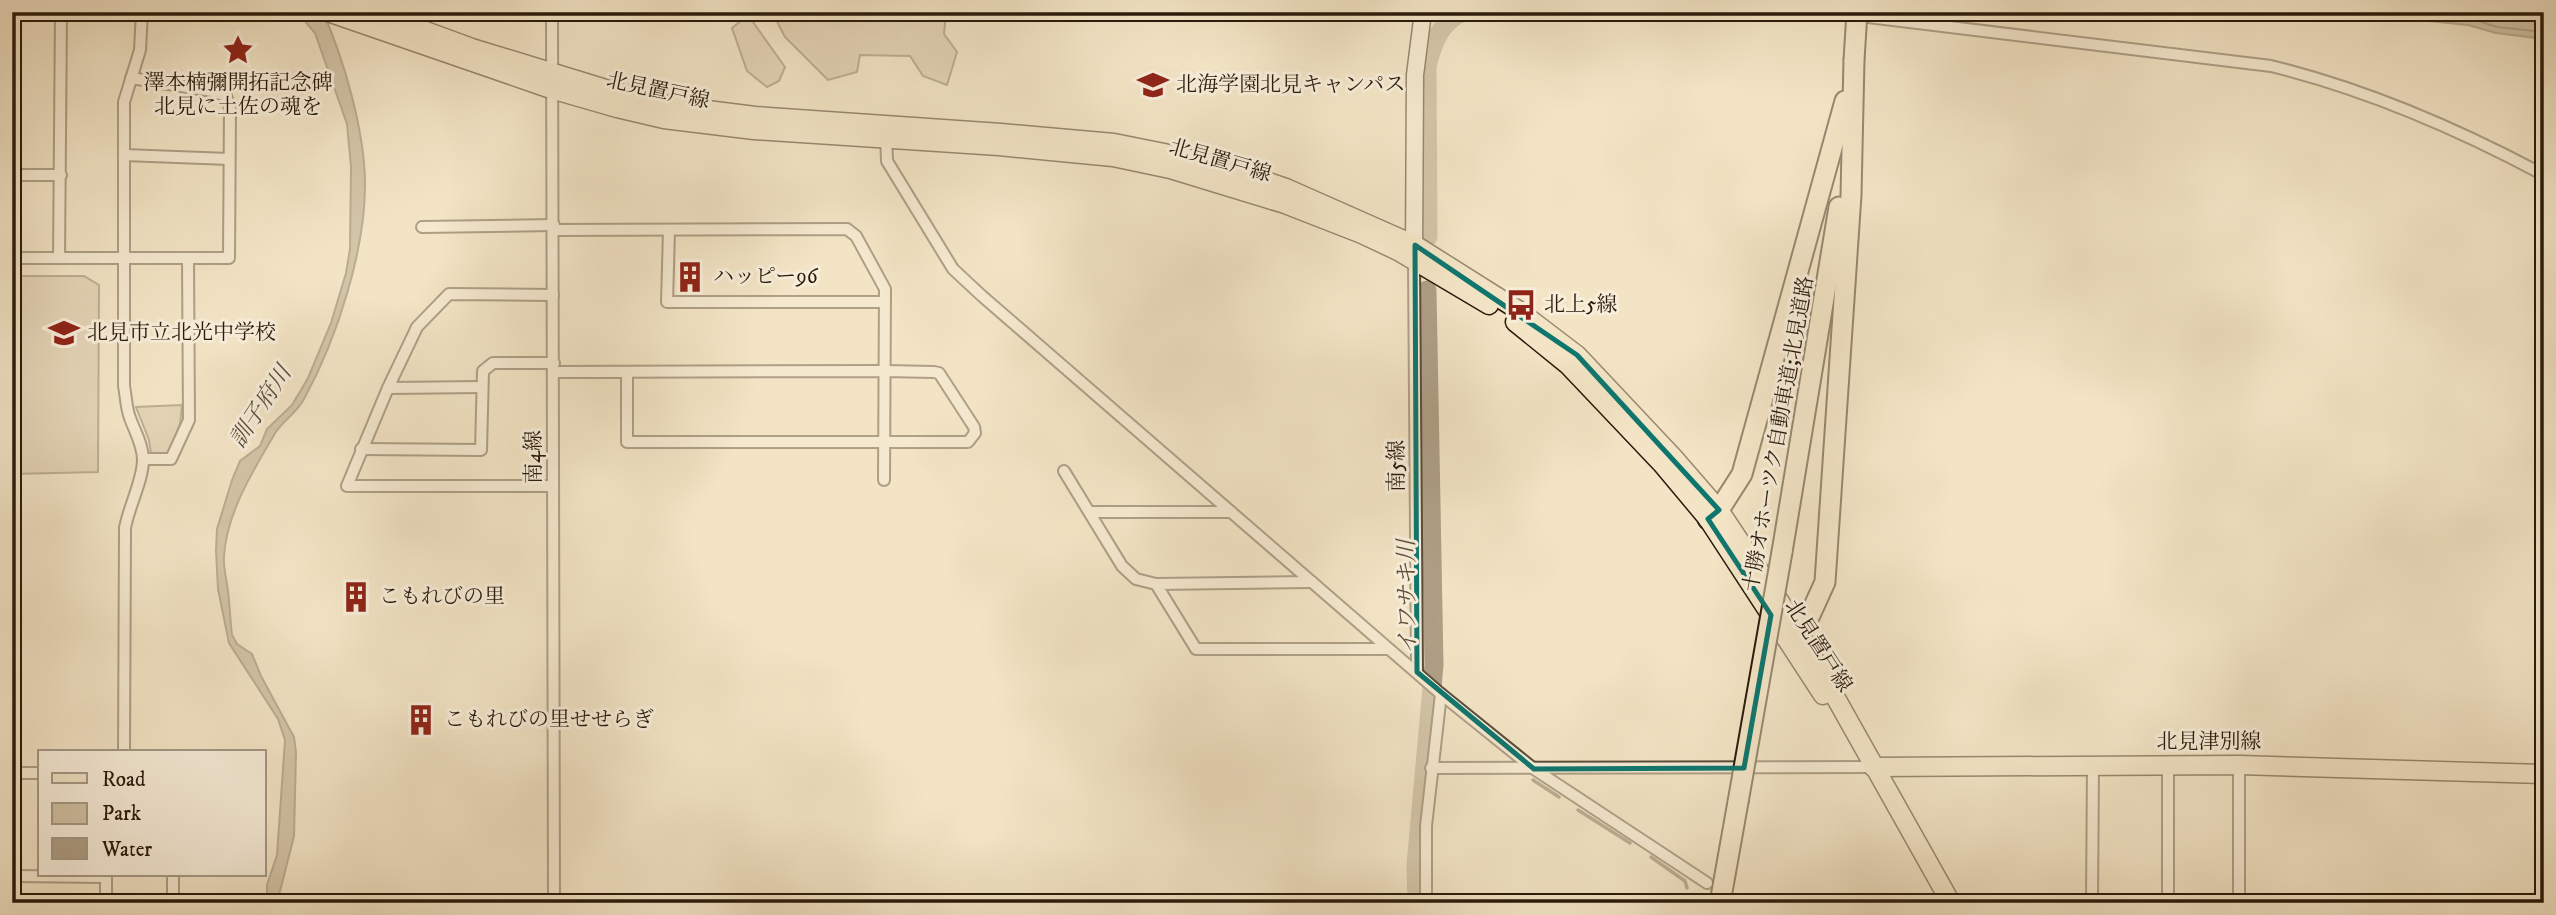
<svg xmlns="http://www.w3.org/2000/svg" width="2556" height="915" font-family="'IM FELL DW Pica','Noto Serif JP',serif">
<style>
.green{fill:#d0c2a5;stroke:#7c6e58;stroke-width:2}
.water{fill:#ae9f86;stroke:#796a55;stroke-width:2}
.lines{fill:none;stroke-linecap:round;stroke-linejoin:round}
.shore{stroke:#6c5c48;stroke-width:2}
.stream{stroke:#796a55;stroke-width:3.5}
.river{stroke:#ae9f86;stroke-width:19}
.street-tunnel{stroke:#cabca0;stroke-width:10;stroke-dasharray:10 5;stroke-linecap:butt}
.street-casing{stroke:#5b4c3a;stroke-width:14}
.secondary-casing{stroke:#291a0b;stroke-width:19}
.primary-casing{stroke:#291a0b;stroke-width:21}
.highway-casing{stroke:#291a0b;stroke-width:23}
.street{stroke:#f7edd9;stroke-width:10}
.secondary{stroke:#f7edd9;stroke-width:16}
.primary{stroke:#f2e4c5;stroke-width:18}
.highway{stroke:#f2e4c5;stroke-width:19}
.highway-bridge-casing{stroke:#291a0b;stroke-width:23;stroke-linecap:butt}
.highway-bridge{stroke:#f2e4c5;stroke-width:19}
.marked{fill:none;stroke:#0f766e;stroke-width:5;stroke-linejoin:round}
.labels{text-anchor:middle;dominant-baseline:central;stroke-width:6;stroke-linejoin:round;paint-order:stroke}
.poi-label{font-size:21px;fill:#291a0b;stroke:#f7edd9;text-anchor:start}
.street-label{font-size:21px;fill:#291a0b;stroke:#f7edd9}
.water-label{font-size:23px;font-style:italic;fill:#5e4f3c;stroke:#f7edd9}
</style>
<rect width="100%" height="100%" fill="#f2e4c5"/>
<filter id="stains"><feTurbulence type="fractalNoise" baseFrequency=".00286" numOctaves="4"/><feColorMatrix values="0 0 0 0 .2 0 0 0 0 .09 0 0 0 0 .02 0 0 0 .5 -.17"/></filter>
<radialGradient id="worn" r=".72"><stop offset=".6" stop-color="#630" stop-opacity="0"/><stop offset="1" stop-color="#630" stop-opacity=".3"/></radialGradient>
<g class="green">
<polygon points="772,12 946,13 944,34 957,52 947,85 923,76 910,56 860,55 857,72 828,80 785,37"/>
<polygon points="748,15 785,67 779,81 767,87 747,71 732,28"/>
<polygon points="12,276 84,276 99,285 98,472 12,474"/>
<polygon points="182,405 180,424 168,453 151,453 149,440 136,407"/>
</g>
<g class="water">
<path d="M297,12H323C344,60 364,129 365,181C366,249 337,339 304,399C296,414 281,422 274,435C252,473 227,512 224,556C223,568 227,580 228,592C230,606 230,620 232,635L237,644L252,654L261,676L294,737L296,752L294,836L277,903H267V885L277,855L285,740L278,719L229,643L218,589L216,550L217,529L232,480L240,461L260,446L267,429L292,405L308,378L331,323L346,273L350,249L351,167L347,124L315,33Z"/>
<polygon points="2401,12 2544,12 2544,39 2496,33 2468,25 2429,21"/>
</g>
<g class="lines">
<polyline class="shore" points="2425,12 2469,18 2497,27 2544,32"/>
<g class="stream">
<polyline points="1431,698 1434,701"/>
<polyline points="1533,780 1559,797"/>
<polyline points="1578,810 1630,843"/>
<polyline points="1651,857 1685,881 1687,888"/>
</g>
<g class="river">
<path d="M1428,237L1427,66C1433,43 1440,22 1463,12"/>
<polyline points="1417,903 1416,865 1434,665 1427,290"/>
</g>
<polyline class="street-tunnel" points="1707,883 1735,903"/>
<defs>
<g id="street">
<polyline points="552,12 554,903"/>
<path d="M1827,12L2271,66C2365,89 2458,129 2544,175"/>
<polyline points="886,135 887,161 953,269 982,296 1441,694 1534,769 1707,883"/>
<polyline points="124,155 229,159"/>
<polyline points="12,175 61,175"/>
<polyline points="422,227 554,225"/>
<polyline points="554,230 847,229 856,236 885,289 884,480"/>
<polyline points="669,231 667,302 885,302"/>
<polyline points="12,258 229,258 230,108 226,96 212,91 131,78"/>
<polyline points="59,258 61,12"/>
<polyline points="1414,261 1417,672"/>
<polyline points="553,372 885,371 934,372 939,373 974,427 975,433 968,442 627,442 627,372"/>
<polyline points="388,388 482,387"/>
<polyline points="361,449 481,450 483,371 493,363 554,363"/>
<polyline points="143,459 171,459 189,420 188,258"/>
<polyline points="1064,471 1122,566 1136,579 1156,584"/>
<polyline points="553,486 347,486 388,388 417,327 449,294 553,295"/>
<polyline points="1091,512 1231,512"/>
<polyline points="1312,582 1156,584 1196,649 1388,649"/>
<path d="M124,752L125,528C129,506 143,480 143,460C143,445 135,432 130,418C126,408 126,396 124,386V102L140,50L142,12"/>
<polyline points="2239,765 2239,903"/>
<polyline points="1431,768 1873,767"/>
<polyline points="12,773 40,773"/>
<polyline points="173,875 173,903"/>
<polyline points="12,876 106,877 106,903"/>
<polyline points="1426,903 1426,826 1441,694"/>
<polyline points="2092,903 2093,764"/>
<polyline points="2168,903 2168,764"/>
</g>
<polyline id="secondary" points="1414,255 1415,75 1423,12"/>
<g id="primary">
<polyline points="328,12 551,89 617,108 664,119 754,130 999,146 1113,157 1170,169 1285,204 1362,234 1398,251 1489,305"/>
<polyline points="374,12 472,48 619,93 667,105 755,116 1001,133 1114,143 1174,155 1227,168 1286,188 1415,245 1518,310 1577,355 1673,457 1719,510 1792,620 1951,903"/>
<polyline points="1515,322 1568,365 1662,464 1708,519 1823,695"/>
<polyline points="1873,767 2239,765 2544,774"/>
</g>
<g id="highway">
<polyline points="1708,519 1719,510 1742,474 1845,101"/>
<polyline points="1782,552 1839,207"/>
<polyline points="1777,624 1810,615 1825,582 1851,195 1854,60"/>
<polyline points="1720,903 1738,802"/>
</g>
</defs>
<use href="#street" class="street-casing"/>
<use href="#secondary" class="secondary-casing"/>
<use href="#primary" class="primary-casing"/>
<use href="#highway" class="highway-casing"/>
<use href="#street" class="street"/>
<use href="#secondary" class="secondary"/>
<use href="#primary" class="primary"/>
<use href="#highway" class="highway"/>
<defs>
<g id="highway-bridge">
<polyline points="1854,60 1857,12"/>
<polyline points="1738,802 1782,552"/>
</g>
</defs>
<use href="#highway-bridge" class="highway-bridge-casing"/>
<use href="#highway-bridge" class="highway-bridge"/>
</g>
<path d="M0 0H2556V915H0ZM1415,245L1577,355L1719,510L1708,519L1771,615L1744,768L1534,769L1417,672Z" fill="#f2e4c5" fill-opacity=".55" fill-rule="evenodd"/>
<path class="marked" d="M1415,245L1577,355L1719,510L1708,519L1771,615L1744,768L1534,769L1417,672Z"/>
<defs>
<symbol id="sight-bare" viewBox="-9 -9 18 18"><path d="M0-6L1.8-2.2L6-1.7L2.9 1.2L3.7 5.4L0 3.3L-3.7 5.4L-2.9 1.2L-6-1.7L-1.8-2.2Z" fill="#8f2418" stroke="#f7edd9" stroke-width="2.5" paint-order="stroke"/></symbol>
<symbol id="university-bare" viewBox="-9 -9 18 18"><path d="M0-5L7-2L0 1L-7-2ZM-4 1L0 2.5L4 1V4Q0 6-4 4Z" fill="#8f2418" stroke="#f7edd9" stroke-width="2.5" paint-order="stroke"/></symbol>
<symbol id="building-bare" viewBox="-9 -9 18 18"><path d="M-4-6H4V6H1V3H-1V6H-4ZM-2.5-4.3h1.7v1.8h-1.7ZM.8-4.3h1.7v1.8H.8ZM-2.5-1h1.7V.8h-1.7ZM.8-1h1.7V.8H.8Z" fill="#8f2418" stroke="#f7edd9" stroke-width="2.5" paint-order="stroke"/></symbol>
<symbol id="bus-bare" viewBox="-9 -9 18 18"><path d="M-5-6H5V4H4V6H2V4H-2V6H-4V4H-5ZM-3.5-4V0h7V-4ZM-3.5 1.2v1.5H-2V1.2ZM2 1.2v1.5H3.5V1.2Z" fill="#8f2418" stroke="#f7edd9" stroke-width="2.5" paint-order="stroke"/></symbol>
<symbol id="school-bare" viewBox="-9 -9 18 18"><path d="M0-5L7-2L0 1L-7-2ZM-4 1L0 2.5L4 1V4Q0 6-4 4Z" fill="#8f2418" stroke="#f7edd9" stroke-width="2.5" paint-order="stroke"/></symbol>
</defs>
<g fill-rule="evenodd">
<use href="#sight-bare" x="216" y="28" width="44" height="44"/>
<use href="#university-bare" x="1131" y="63" width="44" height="44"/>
<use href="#building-bare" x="668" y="255" width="44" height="44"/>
<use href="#bus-bare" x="1499" y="283" width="44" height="44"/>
<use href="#school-bare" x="42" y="311" width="44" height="44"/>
<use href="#building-bare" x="334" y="575" width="44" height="44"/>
<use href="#building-bare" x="399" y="698" width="44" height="44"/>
</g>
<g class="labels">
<g class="poi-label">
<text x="238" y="83" text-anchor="middle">澤本楠彌開拓記念碑<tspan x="238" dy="24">北見に土佐の魂を</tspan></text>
<text x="1176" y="85">北海学園北見キャンパス</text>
<text x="713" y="277">ハッピー96</text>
<text x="1544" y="305">北上5線</text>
<text x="87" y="333">北見市立北光中学校</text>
<text x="379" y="597">こもれびの里</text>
<text x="444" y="720">こもれびの里せせらぎ</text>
</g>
<g class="street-label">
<text transform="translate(658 91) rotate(12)">北見置戸線</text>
<text transform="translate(1220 161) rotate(16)">北見置戸線</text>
<text transform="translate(1779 434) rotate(-80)">十勝オホーツク自動車道;北見道路</text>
<text transform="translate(534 457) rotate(-90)">南4線</text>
<text transform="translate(1397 466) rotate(-90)">南5線</text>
<text transform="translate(1818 646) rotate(57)">北見置戸線</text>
<text x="2209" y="742">北見津別線</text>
</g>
<g class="water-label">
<text transform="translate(261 407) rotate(-57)">訓子府川</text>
<text transform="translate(1408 597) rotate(-91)">イワサキ川</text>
</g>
</g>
<rect width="2556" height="915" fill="none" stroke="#f2e4c5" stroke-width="42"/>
<rect x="14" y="14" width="2528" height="887" fill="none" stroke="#291a0b" stroke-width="3.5"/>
<rect x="21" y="21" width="2514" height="873" fill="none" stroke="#291a0b" stroke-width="2"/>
<rect x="38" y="750" width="228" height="126" fill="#f7edd9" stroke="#a59987" stroke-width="2"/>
<rect x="52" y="773" width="35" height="10" fill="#f2e4c5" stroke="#a59987" stroke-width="2"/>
<text x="102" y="786" font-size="21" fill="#291a0b">Road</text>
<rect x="52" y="803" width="35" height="21" fill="#d0c2a5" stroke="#a59987" stroke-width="2"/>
<text x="102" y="820" font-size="21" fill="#291a0b">Park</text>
<rect x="52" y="838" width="35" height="21" fill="#ae9f86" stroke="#a59987" stroke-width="2"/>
<text x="102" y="856" font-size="21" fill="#291a0b">Water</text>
<rect width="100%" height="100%" filter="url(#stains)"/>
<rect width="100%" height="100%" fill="url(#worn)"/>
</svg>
